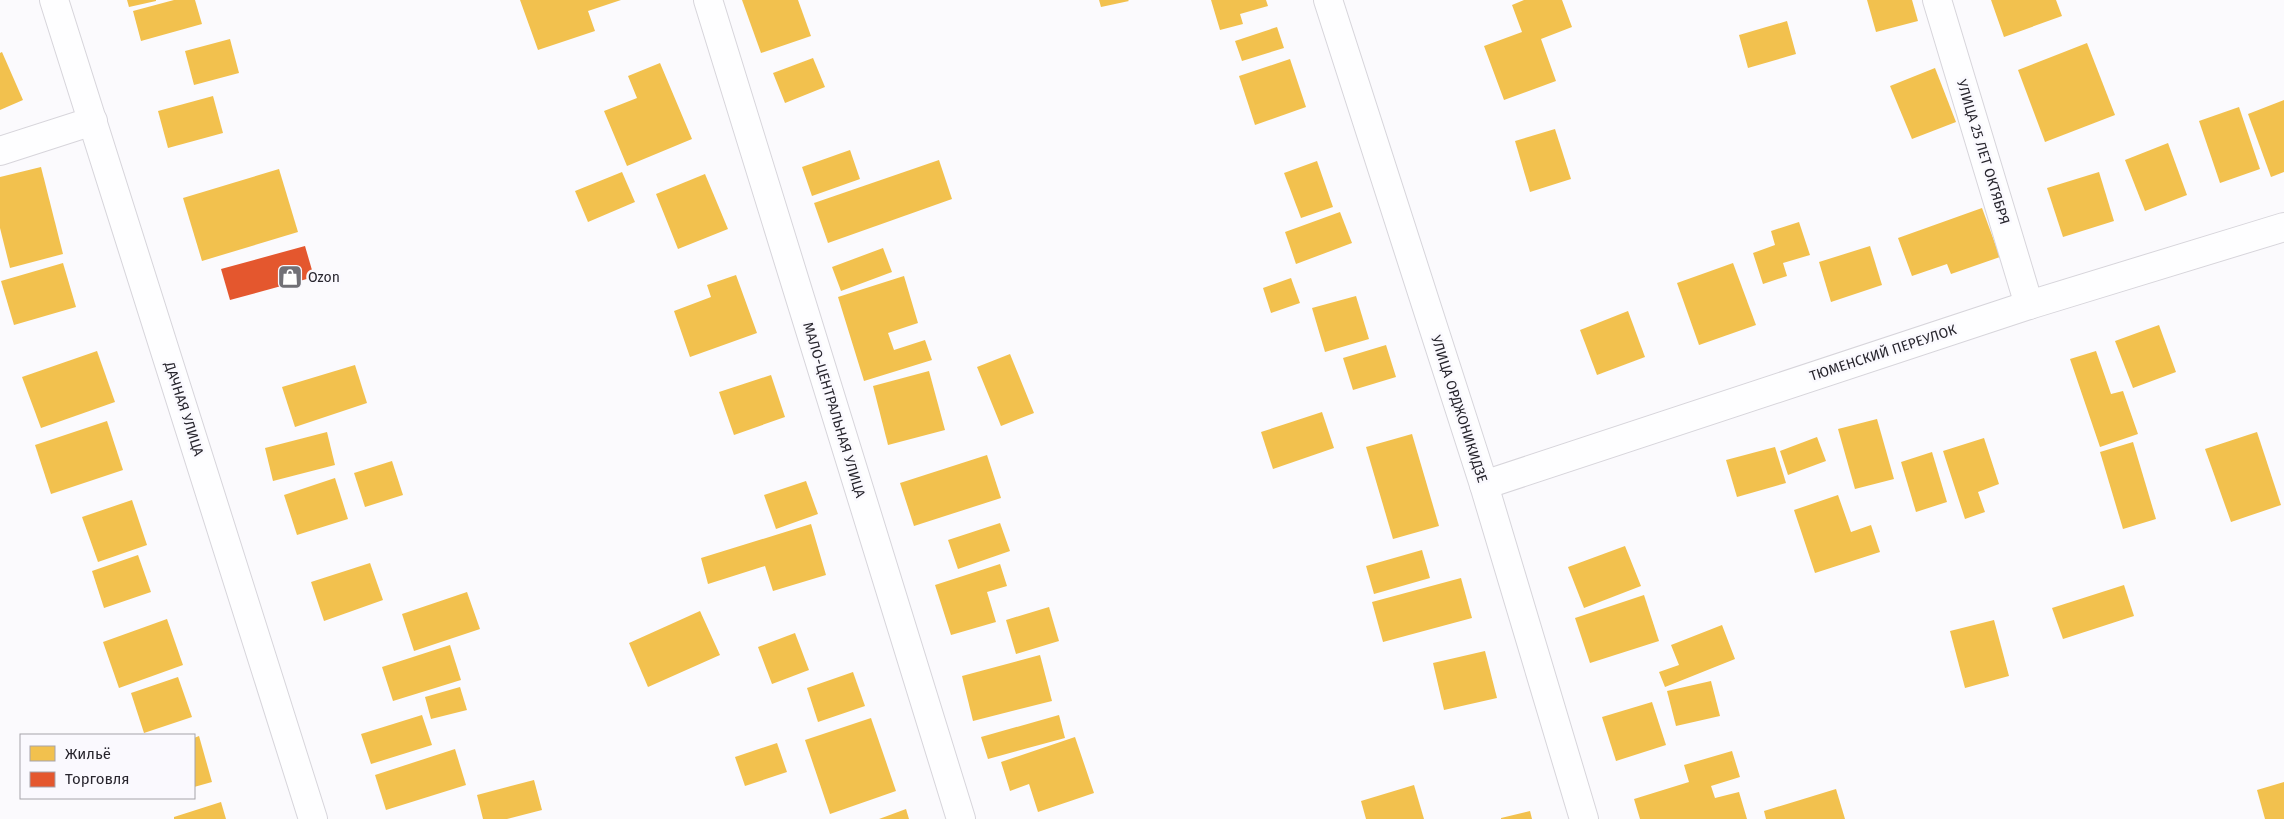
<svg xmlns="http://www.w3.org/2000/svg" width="2284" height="819" font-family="'Fira Sans',sans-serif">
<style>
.homes{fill:#f2c14e}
.shops{fill:#e4572e}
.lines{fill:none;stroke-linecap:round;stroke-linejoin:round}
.minor-casing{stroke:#d7d5db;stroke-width:30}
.tertiary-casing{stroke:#d7d5db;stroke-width:30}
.minor{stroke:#fefeff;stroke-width:28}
.tertiary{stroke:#fefeff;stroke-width:28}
.labels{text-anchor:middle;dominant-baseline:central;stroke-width:5;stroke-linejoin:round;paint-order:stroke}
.street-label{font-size:14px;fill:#27252d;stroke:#faf9fe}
.poi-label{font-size:14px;fill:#27252d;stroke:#faf9fe;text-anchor:start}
</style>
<rect width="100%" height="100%" fill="#fbfafd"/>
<g class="homes">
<polygon points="127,0 156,0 156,1 129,7"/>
<polygon points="174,0 195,0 202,24 141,41 133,11"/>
<polygon points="520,0 621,0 588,11 595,31 538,50"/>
<polygon points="742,0 798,0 811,36 761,53"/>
<polygon points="1099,0 1128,0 1129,1 1101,7"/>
<polygon points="1211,0 1266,0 1268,6 1240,14 1243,24 1220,30"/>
<polygon points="1524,0 1562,0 1572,27 1541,39 1556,81 1504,100 1484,46 1522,32 1512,5"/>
<polygon points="1867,0 1912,0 1918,21 1876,32"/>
<polygon points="1991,0 2056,0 2062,16 2004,37"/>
<polygon points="1787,21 1796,54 1748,68 1739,35"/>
<polygon points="1277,27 1284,48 1242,61 1235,41"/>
<polygon points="230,39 239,73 194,85 185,51"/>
<polygon points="2087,43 2115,115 2045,142 2018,70"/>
<polygon points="2,52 23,100 0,110 0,53"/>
<polygon points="813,58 825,87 785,103 773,73"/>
<polygon points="1290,59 1306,107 1255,125 1239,76"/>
<polygon points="660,63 692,139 627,166 604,111 637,98 628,76"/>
<polygon points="1935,68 1956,122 1912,139 1890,86"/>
<polygon points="213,96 223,133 168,148 158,111"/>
<polygon points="2284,100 2284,172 2271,177 2248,114"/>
<polygon points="2239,107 2260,169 2220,183 2199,121"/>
<polygon points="1555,129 1571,179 1530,192 1515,141"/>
<polygon points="2168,143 2187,195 2145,211 2125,160"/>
<polygon points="850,150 860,179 812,196 802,167"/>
<polygon points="939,160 952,199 828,243 814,203"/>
<polygon points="1317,161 1333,207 1301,218 1284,173"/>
<polygon points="41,167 63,254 10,268 0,228 0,177"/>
<polygon points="279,169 298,232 202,261 183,198"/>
<polygon points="622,172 635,202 588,222 575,191"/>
<polygon points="2099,172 2114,221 2063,237 2047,188"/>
<polygon points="705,174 728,229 678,249 656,194"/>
<polygon points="1982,208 2000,257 1951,274 1947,264 1912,276 1898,238"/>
<polygon points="1340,212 1352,243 1296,264 1285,232"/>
<polygon points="1799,222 1810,255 1783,263 1787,276 1763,284 1753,253 1775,245 1771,231"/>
<polygon points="1870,246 1882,285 1831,302 1819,262"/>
<polygon points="883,248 892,272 841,291 832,267"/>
<polygon points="63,263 76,307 14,325 1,281"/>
<polygon points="1733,263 1756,325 1699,345 1677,283"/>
<polygon points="736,275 757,333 690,357 674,311 711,297 707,285"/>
<polygon points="904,276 918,323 888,333 894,350 925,340 932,360 864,381 838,297"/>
<polygon points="1291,278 1300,303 1271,313 1263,288"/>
<polygon points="1356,296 1369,339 1325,352 1312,308"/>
<polygon points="1628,311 1645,357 1597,375 1580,330"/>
<polygon points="2159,325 2176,372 2133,388 2115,341"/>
<polygon points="1386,345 1396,377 1353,390 1343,358"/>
<polygon points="97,351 115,402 41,428 22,377"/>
<polygon points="2096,351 2111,394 2123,391 2138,434 2100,447 2070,359"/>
<polygon points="1010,354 1034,413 1001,426 977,367"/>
<polygon points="355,365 367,403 295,427 282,387"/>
<polygon points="929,371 945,430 888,445 873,386"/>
<polygon points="771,375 785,417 734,435 719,392"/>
<polygon points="1322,412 1334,448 1273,469 1261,432"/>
<polygon points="1877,419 1894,479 1855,489 1838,429"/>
<polygon points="107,421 123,470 51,494 35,445"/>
<polygon points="327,432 335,465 273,481 265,448"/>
<polygon points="2257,432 2281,505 2231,522 2205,449"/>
<polygon points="1412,434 1439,526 1393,539 1366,447"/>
<polygon points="1817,437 1826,461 1788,475 1780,451"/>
<polygon points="1984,438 1999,484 1978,492 1985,512 1965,519 1943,451"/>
<polygon points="2133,442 2156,519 2123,529 2100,452"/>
<polygon points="1775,447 1786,483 1737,497 1726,460"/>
<polygon points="1932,452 1947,502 1916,512 1901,462"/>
<polygon points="987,455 1001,498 914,526 900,483"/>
<polygon points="392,461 403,495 365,507 354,473"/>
<polygon points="335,478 348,519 297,535 284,495"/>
<polygon points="806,481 818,514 776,529 764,495"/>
<polygon points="1838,495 1851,532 1871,525 1880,552 1815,573 1794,510"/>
<polygon points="132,500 147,545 98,562 82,517"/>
<polygon points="1000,523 1010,551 958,569 948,540"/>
<polygon points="811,524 826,575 773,591 765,566 708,584 701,558"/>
<polygon points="1625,546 1641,586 1584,608 1568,567"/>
<polygon points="1422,550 1430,578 1374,594 1366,566"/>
<polygon points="138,555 151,592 104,608 92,571"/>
<polygon points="370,563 383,600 324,621 311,582"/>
<polygon points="1000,564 1007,586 987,592 996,622 951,635 935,585"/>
<polygon points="1461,578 1472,618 1383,642 1372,602"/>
<polygon points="2124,585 2134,616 2063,639 2052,608"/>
<polygon points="467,592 480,629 414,651 402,614"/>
<polygon points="1644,595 1659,641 1590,663 1575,618"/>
<polygon points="1049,607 1059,641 1016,654 1006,620"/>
<polygon points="700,611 720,655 648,687 629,643"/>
<polygon points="167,619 183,665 119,688 103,642"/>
<polygon points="1994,620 2009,676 1965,688 1950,631"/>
<polygon points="1722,625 1735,659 1665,687 1659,672 1679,665 1671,645"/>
<polygon points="795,633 809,670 772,684 758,647"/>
<polygon points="450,645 461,680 393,701 382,667"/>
<polygon points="1485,651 1497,698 1444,710 1433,663"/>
<polygon points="1040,655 1052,701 973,721 962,676"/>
<polygon points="853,672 865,706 818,722 807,688"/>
<polygon points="178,677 192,717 144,733 131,693"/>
<polygon points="1711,681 1720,716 1676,726 1667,691"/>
<polygon points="460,687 467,710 431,719 425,697"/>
<polygon points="1652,702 1666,745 1616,761 1602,717"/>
<polygon points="422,715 432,745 371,764 361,734"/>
<polygon points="1059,715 1065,738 988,759 981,737"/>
<polygon points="871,718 896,791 830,814 805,740"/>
<polygon points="199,736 212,782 194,787 194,738"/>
<polygon points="1075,737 1094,793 1038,812 1029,784 1010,791 1001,762"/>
<polygon points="777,743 787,772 745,786 735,757"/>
<polygon points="455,749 466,785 386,810 375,775"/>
<polygon points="1732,751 1740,777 1711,786 1715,798 1739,792 1747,819 1640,819 1634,799 1689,782 1684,765"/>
<polygon points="534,780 542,810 507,819 483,819 477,795"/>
<polygon points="2284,782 2284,819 2265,819 2257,790"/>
<polygon points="1414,785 1424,819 1366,819 1361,801"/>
<polygon points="1836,789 1845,819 1766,819 1764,811"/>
<polygon points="221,802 226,819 174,819 174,817"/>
<polygon points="906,809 909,819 879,819"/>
<polygon points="1530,811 1532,819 1501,819 1501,818"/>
</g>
<polygon class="shops" points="305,246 314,277 230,300 221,269"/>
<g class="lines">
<defs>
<g id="minor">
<polyline points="708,0 961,819"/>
<polyline points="1328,0 1484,485 1584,819"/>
<polyline points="1937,0 2029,305"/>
<polyline points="0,151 93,121"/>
<polyline points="1484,485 2029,305 2284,227"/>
</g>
<polyline id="tertiary" points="54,0 313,819"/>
</defs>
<use href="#minor" class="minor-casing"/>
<use href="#tertiary" class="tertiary-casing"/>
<use href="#minor" class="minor"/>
<use href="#tertiary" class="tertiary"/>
</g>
<defs>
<symbol id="shop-square" viewBox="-11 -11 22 22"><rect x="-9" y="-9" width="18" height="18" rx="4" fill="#717076" stroke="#faf9fe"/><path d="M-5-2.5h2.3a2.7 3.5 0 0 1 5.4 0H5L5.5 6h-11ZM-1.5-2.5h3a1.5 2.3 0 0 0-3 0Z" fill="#fff"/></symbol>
</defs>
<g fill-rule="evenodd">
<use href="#shop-square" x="276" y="263" width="28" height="28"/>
</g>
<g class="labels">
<g class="street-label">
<text transform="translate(1983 152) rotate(73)">УЛИЦА 25 ЛЕТ ОКТЯБРЯ</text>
<text transform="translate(1883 353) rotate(-18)">ТЮМЕНСКИЙ ПЕРЕУЛОК</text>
<text transform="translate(184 409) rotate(72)">ДАЧНАЯ УЛИЦА</text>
<text transform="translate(1459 409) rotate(72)">УЛИЦА ОРДЖОНИКИДЗЕ</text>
<text transform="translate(834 410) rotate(73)">МАЛО-ЦЕНТРАЛЬНАЯ УЛИЦА</text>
</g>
<g class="poi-label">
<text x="308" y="277">Ozon</text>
</g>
</g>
<rect x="20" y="734" width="175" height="65" fill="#faf9fe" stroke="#a6a4aa"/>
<rect x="30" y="746" width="25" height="15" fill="#f2c14e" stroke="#a6a4aa"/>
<text x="65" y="759" font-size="15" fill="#27252d">Жильё</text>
<rect x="30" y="772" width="25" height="15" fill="#e4572e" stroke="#a6a4aa"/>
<text x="65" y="784" font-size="15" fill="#27252d">Торговля</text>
</svg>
